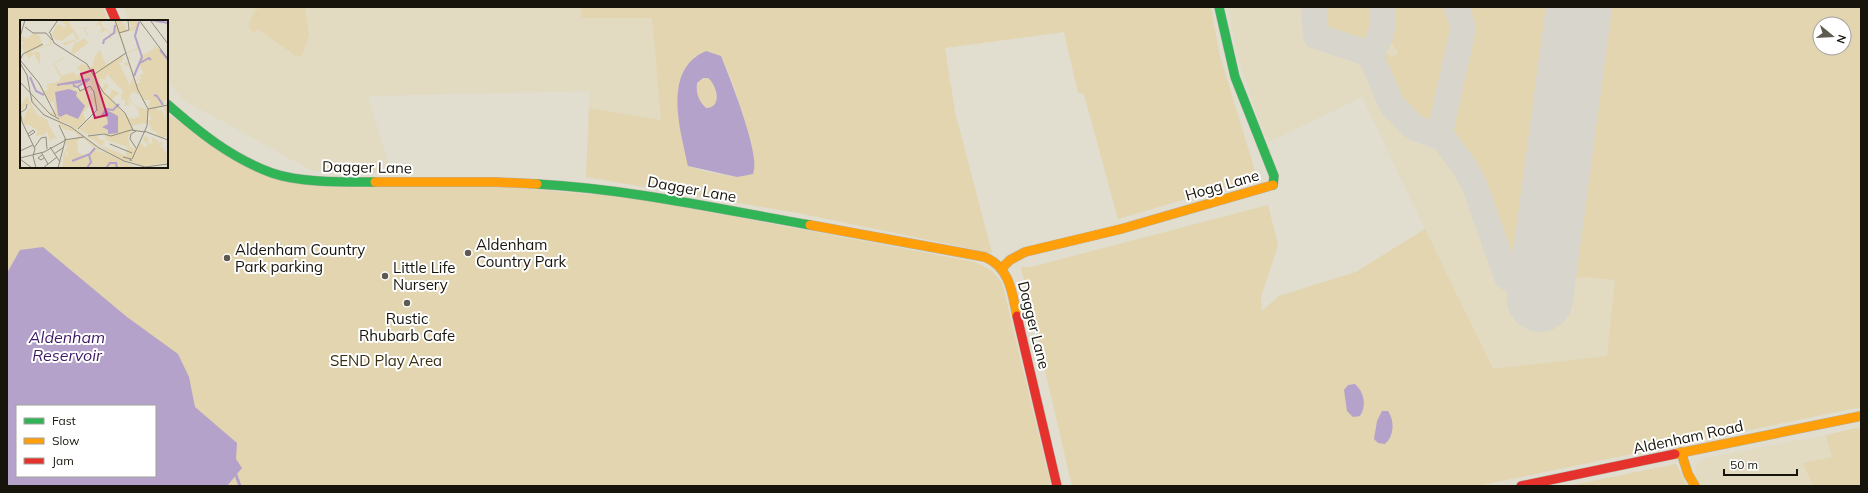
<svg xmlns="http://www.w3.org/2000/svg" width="1868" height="493" font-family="Mulish,sans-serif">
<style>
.built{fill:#e2dac1;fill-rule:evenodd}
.green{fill:#e2d5af;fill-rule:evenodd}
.water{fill:#b4a2ca;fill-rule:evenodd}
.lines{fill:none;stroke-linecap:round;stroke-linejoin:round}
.stream{stroke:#b4a2ca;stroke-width:3}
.taxiway{stroke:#d8d6cc;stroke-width:26}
.runway{stroke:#d8d6cc;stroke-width:66}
.fast-casing{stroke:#b3b0a5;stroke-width:10}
.slow-casing{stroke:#b3b0a5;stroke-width:10}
.jam-casing{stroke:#b3b0a5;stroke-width:10}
.fast{stroke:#30b455;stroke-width:9}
.slow{stroke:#ff9f0a;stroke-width:9}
.jam{stroke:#e5322d;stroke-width:9}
.poi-dot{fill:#5e5a50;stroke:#fff;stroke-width:1.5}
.labels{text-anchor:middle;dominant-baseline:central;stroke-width:4;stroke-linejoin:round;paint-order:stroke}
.street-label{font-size:15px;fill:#17140b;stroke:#fff}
.poi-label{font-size:15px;fill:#17140b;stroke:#fff;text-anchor:start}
.park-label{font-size:15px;fill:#392f0e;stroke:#fff}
.water-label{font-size:16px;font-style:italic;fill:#3e1966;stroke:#fff}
.inset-river{fill:none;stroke:#b4a2ca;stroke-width:2}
.inset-road{fill:none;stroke:#908d81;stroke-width:1}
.view{fill:#c2185b;fill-opacity:0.15;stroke:#c2185b;stroke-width:2}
.inset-edge{fill:none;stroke:#17140b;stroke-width:2}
</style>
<rect width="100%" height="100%" fill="#e1ddcf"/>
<g class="built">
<polygon points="123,7 580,7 582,18 652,18 661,120 589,108 590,91 368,96 391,173 313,171 183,100 167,79 167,21 129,21"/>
<path d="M1228,7H1861V192L1477,486L1262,312L1279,296L1356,272L1425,229L1362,97L1269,142L1259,120L1238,57ZM1820,24H1844V48H1820Z"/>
<polygon points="1826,435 1832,457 1804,463 1813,486 1700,486 1696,478 1695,468 1701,459"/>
</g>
<g class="green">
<path d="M7,7H103L108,21H21V167H167V114L268,176L477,185L629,197L975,262L992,271L1002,283L1051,486H7ZM17,406H155V476H17Z"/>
<polygon points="264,7 304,7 305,9 309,34 302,56 296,56 258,29 254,33 249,28 249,23 255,10"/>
<path d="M580,7H1211L1219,52L1257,178L1118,219L1084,94L1078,93L1064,32L945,48L955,112L992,253L798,213L586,177L589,108L661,120L652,18H582ZM695,56H721L733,84L752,146L737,177L708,172L688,166Z"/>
<polygon points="1323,7 1377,7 1375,36 1369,40 1325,29"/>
<path d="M1388,7H1453L1458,35L1435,128L1432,129C1426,126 1420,124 1415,120C1399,108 1380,69 1377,49L1385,51L1391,58L1399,53C1384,34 1387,30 1388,7Z"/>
<polygon points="1462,7 1557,7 1522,266 1510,272 1477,175 1451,140 1448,131 1448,121 1468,32"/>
<path d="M1601,7H1861V407L1477,486H1072L1021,267H1031L1268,205L1278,245L1261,297L1262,311L1279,296L1356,272L1425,229L1493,369L1607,356L1615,280L1586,277L1573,278L1565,273ZM1820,24H1844V48H1820Z"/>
<path d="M703,78H708C717,85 723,108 706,108C698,100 696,93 697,83Z"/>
<polygon points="1861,427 1861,486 1813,486 1803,463 1832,457 1826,435"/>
<polygon points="1676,464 1687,486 1568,486"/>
</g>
<g class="water">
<path d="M706,51L721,56C729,76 762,157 753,174L737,177L688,166C681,131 661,70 706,51ZM703,78H708C717,85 723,108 706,108C698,100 696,93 697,83Z"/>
<path d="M43,247L127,317L178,354L189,377L195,407L237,443L236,459L242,468L227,486H7V273L20,250ZM17,406H155V476H17Z"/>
<path d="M1355,384C1364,392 1367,405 1360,416L1353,417L1347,411L1344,390L1348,385Z"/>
<path d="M1382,411H1388C1395,421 1394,436 1385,444L1378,443L1374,439L1377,421Z"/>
</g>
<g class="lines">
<polyline class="stream" points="236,475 240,486"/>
<g class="taxiway">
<polyline points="1314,7 1316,36 1370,54 1392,105 1415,128 1443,138"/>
<path d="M1457,7L1463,29L1462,34L1442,123L1441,131L1443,138L1466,169L1474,184L1507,277C1521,287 1535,286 1544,270"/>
<path d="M1370,54C1383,35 1383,30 1383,7"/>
</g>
<polyline class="runway" points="1540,299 1579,7"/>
<defs>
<g id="fast">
<polyline points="1219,7 1235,77 1274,176 1273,185"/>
<path d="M167,104C199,132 231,158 272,173C300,183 346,182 375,182"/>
<path d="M537,184C629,189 719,209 810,225"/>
</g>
<g id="slow">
<polyline points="375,182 496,182 537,184"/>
<path d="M810,225L985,257C1010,268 1012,292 1017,316"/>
<polyline points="1002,268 1010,260 1025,252 1121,229 1273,185"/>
<polyline points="1681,452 1688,474 1695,486"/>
<polyline points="1675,454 1861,416"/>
</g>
<g id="jam">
<polyline points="110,7 116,21"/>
<polyline points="1017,316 1057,486"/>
<polyline points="1521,486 1675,454"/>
</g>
</defs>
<use href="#fast" class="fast-casing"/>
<use href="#slow" class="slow-casing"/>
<use href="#jam" class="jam-casing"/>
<use href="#fast" class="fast"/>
<use href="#slow" class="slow"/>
<use href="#jam" class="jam"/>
</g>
<g class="poi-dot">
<circle cx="468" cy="253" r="4"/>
<circle cx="227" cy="258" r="4"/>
<circle cx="385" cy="276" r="4"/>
<circle cx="407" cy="303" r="4"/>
</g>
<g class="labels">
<g class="street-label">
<text transform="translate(367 167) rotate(1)">Dagger Lane</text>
<text transform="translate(1222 185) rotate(-16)">Hogg Lane</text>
<text transform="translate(692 189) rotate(10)">Dagger Lane</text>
<text transform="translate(1034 325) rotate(76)">Dagger Lane</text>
<text transform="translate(1688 437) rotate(-12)">Aldenham Road</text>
</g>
<g class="poi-label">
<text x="476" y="244">Aldenham<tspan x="476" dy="17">Country Park</tspan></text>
<text x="235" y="249">Aldenham Country<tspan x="235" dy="17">Park parking</tspan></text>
<text x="393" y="267">Little Life<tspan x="393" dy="17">Nursery</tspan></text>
<text x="407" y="318" text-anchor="middle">Rustic<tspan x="407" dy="17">Rhubarb Cafe</tspan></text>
</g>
<g class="park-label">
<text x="386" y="360">SEND Play Area</text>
</g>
<g class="water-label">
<text x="67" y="337">Aldenham<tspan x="67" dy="18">Reservoir</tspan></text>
</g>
</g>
<g transform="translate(20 20)">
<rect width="148" height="148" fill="#e1ddcf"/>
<path d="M39,0H49L52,9L58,5L59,8L67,7H74L80,0H85L80,3L83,5L82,7L88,10L90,14L94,12L95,0H101L107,10L114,5H110L109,0H118L120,3L115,14L118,29L107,33L98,13L90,15L92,19L87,18L90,15L87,10L80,13L82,8L79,4L74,7L64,8L68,14L67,15L63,8H59L58,6L53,8L59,19L45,26L43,23L57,19L53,12L42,21L35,19L32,15L36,6L40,4L44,8L47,6ZM115,10L117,28L107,32L100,13ZM14,13L20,16L22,27L29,24L31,22L26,18L33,22L30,25L11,31L12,34L15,31L20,33V45L14,34L9,38L6,34L2,37L7,33H4L3,27H0L4,23L0,20V15L7,19ZM64,18L68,23L54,34L51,32L55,22L57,23ZM134,25L136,28L138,27L148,40V78L143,82L144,86L137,88L139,91L141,90L146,98L144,87L148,86V115L143,118L139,117L136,112L130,110L132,109L128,102L131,99L129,91L127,103L109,106H112L114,110L110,112L108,118L110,127L115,129L121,123L126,128L128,123L123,121L124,116L129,118L128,123L132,124V118L138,120V123L143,122L140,127L144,128V132L146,130L148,143L123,146L110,142L112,141V140L109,142L96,137L48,104L30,98L22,94L18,89L12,80L11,75L19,90L30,98L38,100L30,93L34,91L36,94L34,82H30L23,71L28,70L27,64L38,62L41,58L33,44L43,37L45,40L43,38L34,44L42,56L53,52L57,56L61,52L57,48L62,44L72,47L75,36L80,30L86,45L103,34L102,42L99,43L110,66L113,55L109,45L106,46L104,44L108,41L106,34L110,39L108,40L115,63H121L118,58L121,59L120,56L124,53L119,44L122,36L134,29ZM87,54L103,71L101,79L105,80V86L110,85L107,78L118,89L120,96L113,99L108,97L91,80L99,73L91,69L92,72L89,76L83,72L89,66L86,63L81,70L80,58L85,60ZM71,57L70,62L72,66H70L74,72L69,75L68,73L72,70L70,67L60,71L54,68L62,64L66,66L70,60L37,65ZM117,66L126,88L123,80H130L128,90L115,86L109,77L112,72L119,74ZM73,82L77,94L59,109L69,115L84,113L87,120L108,127L106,136L82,126L85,120H80L76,115L69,116L81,126L89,130L78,125L57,109L66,102L63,93ZM7,76L17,95L28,100L27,102L37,119L32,118L30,121L27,111L24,115L15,116L18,111L8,104L5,106L2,99L6,96L5,94L11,86L7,84L1,92L0,83L2,84ZM38,102L53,109L81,130H78L75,131L84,132L117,148H42L44,131L48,136V132L45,131L49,124L45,126V121L59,117L56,112L43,109ZM62,117L74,128L71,133L64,136L58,132L57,121Z" fill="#e2d5af" fill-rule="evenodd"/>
<path d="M49,69L57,72L56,76L65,86L58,99L46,94L40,97L38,95L35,72ZM85,89L98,96V113L88,114V110L82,107L88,104L87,97L81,95Z" fill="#b4a2ca"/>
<path class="inset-river" d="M131,0L148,3M83,24L84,20L94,13L95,5M140,30L148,40M120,43L129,38L131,40M114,56L122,37L115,16L119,2M10,57L16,71L24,75M53,62L54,66L57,67L70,59M43,64L61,62M37,65L70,59M134,75L137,76L143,85M85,89L93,90L99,84M52,141L70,134L75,128M67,148L71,142L69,135M86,148L90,143H96L97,148"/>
<path class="inset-road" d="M95,0L118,70L128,89L127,106L112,139M119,0L148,39M130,0L148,24M5,7L13,13H26L32,20M29,13L38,0M30,13L34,23L67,44L83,72L105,93L113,110M99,13L109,10L108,0M0,17L5,0M0,40L19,63L36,96M0,40L3,34L23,24M0,43L7,55L12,82L24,95L51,107L79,128L104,141L125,147L148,144M73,55L106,33M0,62L30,94L39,99M58,67L60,71L70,66L74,72L77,90L58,109M0,89L2,102L15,129L13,136L16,148M128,89L148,85M0,93L6,89L7,84M39,105L46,120M116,111L111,114L110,119L116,128M124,111L148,120M8,114L13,110L15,112L9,116M68,116L84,114L91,116L111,110L125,112M44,120L64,117M90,124L112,133M30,127L40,142M14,128L21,118L26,117L27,129M0,131L13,125M21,132L28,144M34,134L44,127M22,135L18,138L21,140L24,138M103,137L111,139V141L110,139M0,138L24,132L46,120M0,139L12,148M23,148L37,137M38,148L45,121"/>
<path class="view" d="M73,50L87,95L75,98L61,54Z"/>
<rect width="148" height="148" class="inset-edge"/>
</g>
<rect width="1868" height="493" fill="none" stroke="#17140b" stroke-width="16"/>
<rect x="16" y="405" width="140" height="72" fill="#ffffff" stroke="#a2a19d"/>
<rect x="24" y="418" width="20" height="6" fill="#30b455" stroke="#a2a19d"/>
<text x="52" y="425" font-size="12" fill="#17140b">Fast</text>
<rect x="24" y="438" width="20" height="6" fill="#ff9f0a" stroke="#a2a19d"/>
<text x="52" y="445" font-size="12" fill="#17140b">Slow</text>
<rect x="24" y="458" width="20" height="6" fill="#e5322d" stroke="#a2a19d"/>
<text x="52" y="465" font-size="12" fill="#17140b">Jam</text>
<g transform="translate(1832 36) rotate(108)"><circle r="19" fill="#ffffff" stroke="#a2a19d"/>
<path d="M0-3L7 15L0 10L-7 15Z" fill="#5e5a50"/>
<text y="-6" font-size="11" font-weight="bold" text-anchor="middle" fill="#17140b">N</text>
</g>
<path d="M1724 469v6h73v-6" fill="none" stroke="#17140b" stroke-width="2"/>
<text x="1730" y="469" font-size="12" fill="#17140b" stroke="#ffffff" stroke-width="3" paint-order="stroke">50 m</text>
</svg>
